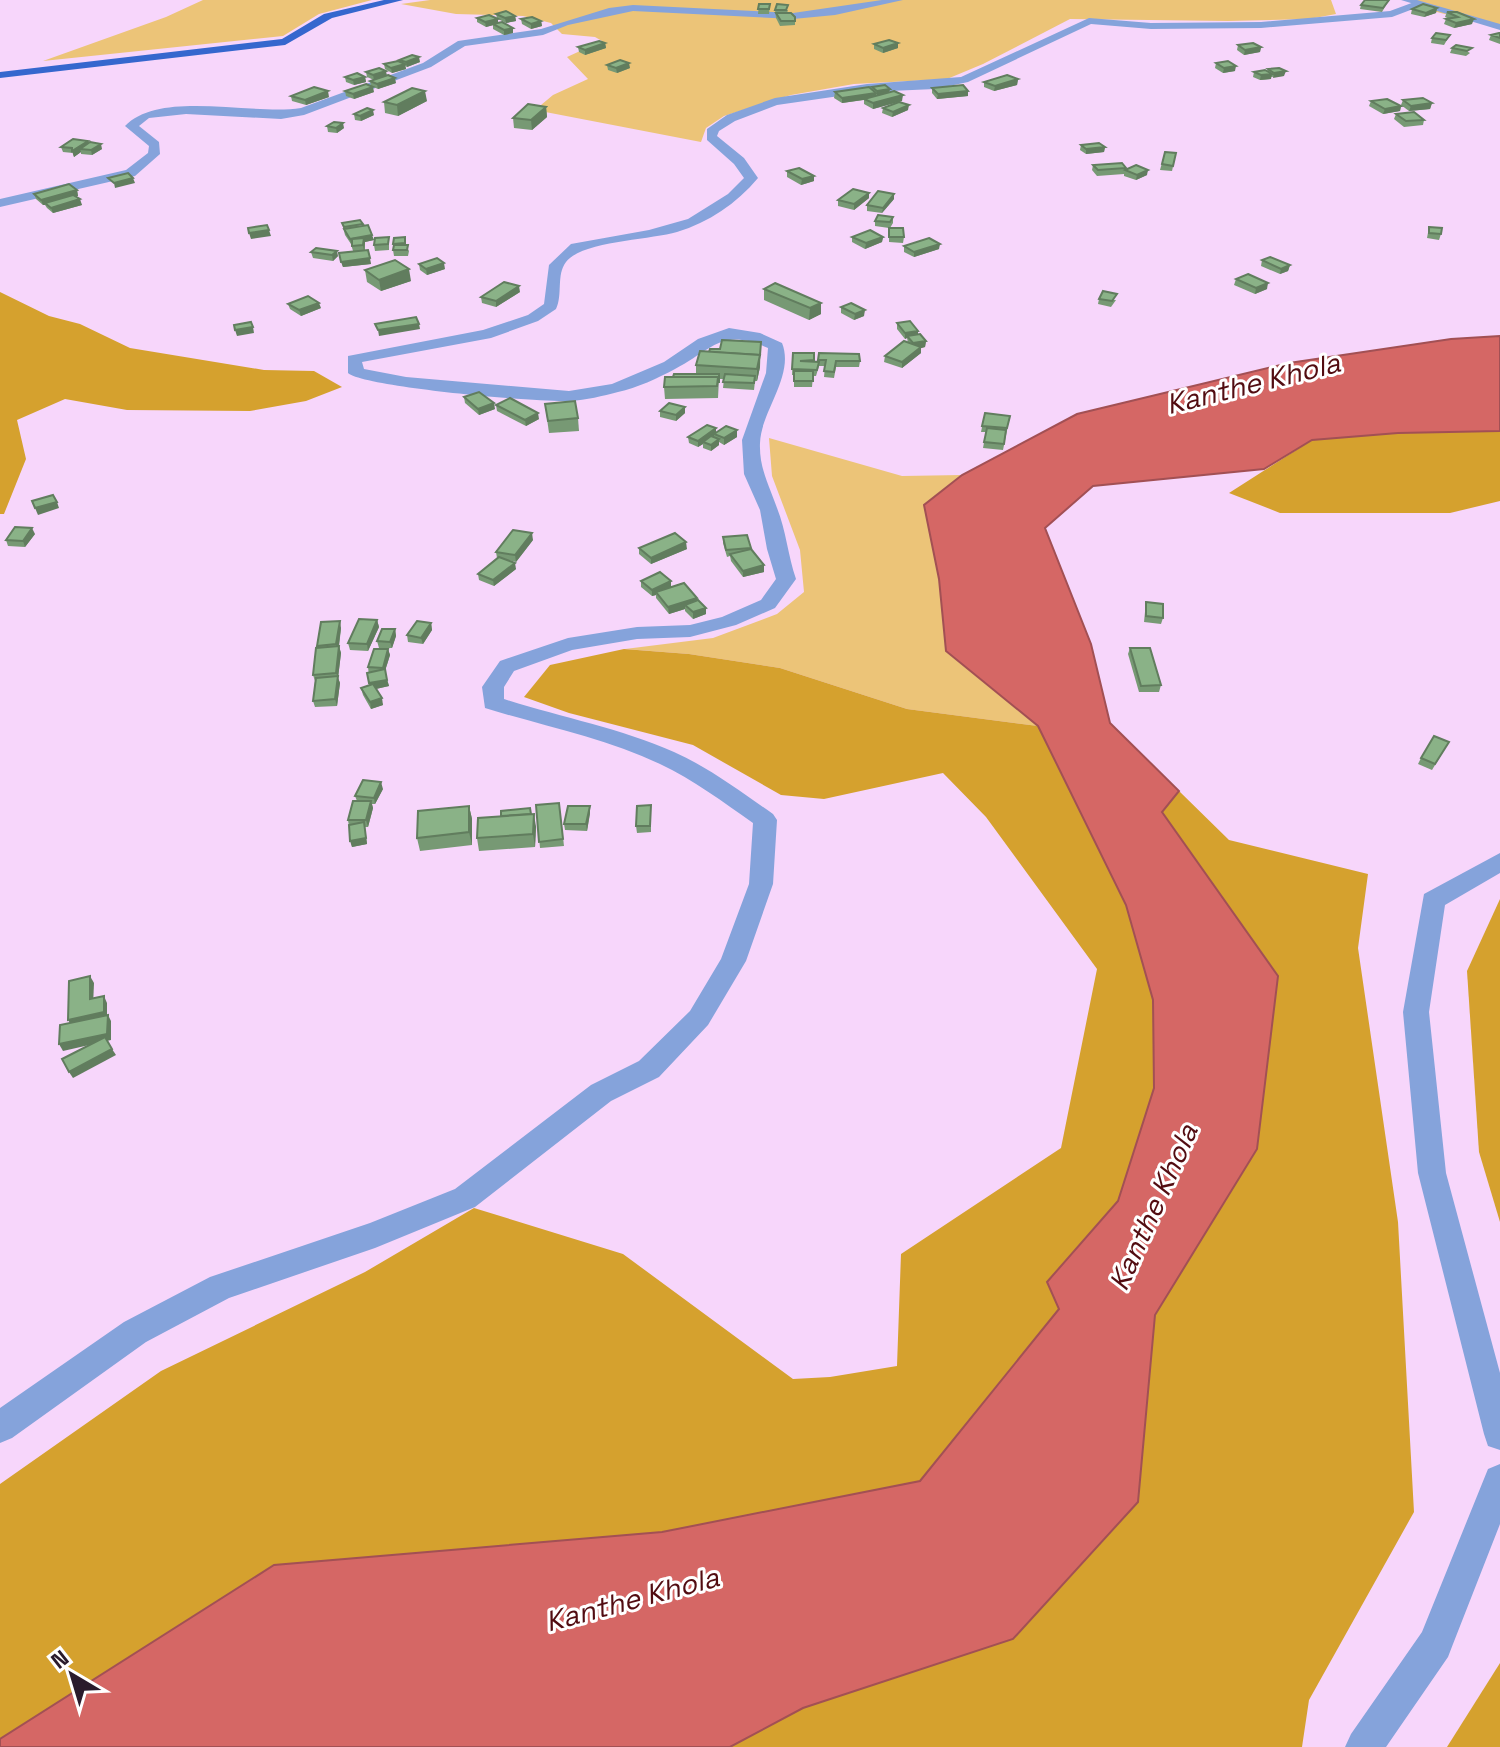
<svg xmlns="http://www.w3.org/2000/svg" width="1500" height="1747" font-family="'Space Grotesk',sans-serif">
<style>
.green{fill:#ecc478}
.forest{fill:#d5a12e}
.water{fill:#d56765;stroke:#a25054;stroke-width:2}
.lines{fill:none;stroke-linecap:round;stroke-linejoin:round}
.minor{fill:#85a3db;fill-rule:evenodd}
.tertiary{fill:#85a3db;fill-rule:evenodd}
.primary{fill:#3567ce;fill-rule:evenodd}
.wall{fill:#779974}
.shaded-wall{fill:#617d5e}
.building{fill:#8ab287;stroke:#617d5e;stroke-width:2}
.labels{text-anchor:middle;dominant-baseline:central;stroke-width:6;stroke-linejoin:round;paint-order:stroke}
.water-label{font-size:28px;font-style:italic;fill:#520c11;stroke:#fff}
</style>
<rect width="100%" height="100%" fill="#f7d6fb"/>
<g class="green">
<polygon points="203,0 372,0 319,14 283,36 43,61 166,17"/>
<polygon points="430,0 1331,0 1336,14 1309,19 1228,21 1070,19 983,64 947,79 854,84 791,95 724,116 706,128 701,142 535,110 553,95 588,79 567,57 602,41 595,37 562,34 551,23 523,16 456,14 401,4"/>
<polygon points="1411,0 1500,0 1500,28 1429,10"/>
<polygon points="769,438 902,476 962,475 924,505 939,579 946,651 1038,726 907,709 780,668 689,654 625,649 713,638 777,614 804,592 800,550 772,476"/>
</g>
<g class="forest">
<polygon points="0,292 49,316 80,324 130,348 264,370 314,371 342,387 306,401 250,411 127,410 65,399 17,420 26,459 4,514 0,514"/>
<polygon points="1500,431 1500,501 1450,513 1280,513 1229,493 1312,440 1398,433"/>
<polygon points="624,649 689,654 780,668 907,709 1038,726 1126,905 1153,1000 1154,1088 1118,1201 1048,1282 1059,1309 921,1481 662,1532 274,1565 0,1739 0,1484 161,1371 365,1272 474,1208 623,1254 793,1379 830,1377 897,1366 901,1254 1061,1148 1097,969 986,817 943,773 824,799 781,795 693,745 569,713 524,697 550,665"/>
<polygon points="1179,791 1229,840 1368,874 1358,948 1398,1222 1414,1512 1309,1700 1302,1747 730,1747 803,1708 1013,1639 1138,1502 1155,1315 1257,1149 1278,976 1161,811"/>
<polygon points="1500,899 1500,1222 1479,1152 1467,971"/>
<polygon points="1500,1663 1500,1747 1447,1747"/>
</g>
<polygon class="water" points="1500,336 1500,431 1398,433 1312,440 1264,469 1093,486 1045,528 1091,644 1110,723 1179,791 1162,812 1278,976 1257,1149 1155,1315 1138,1502 1013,1639 803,1708 730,1747 0,1747 0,1739 274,1565 662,1532 920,1481 1059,1309 1047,1282 1118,1201 1154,1088 1153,1000 1126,905 1038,726 946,651 939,579 924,505 962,475 1077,414 1289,363 1451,339"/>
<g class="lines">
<g class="minor">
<path d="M882,0H903L835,15L793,19L633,11L568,25L543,35L465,46L431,67L304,115L281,119L186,114L149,118L139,126L159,142L160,154L135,176L0,207V199L126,170L148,153L149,146L125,126C160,89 253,116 301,108L423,63L458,41L541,29L609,8L633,5L793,13Z"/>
<polygon points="1401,0 1417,0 1500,24 1500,30"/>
</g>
<g class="tertiary">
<path d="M1417,1L1421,2V6L1392,17L1261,28L1151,29L1091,24L968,82L935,89L867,92L777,105L735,121L719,131L717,136L744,158L758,178C736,204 709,222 677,232C650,240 582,241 566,262C556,275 563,295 556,309L538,321L491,338L362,362L364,369L406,377L569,391L612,384L664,362L698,339L729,328L760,333L782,343C795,375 761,411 760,443C759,468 769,485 777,508C786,530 788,556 796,579L775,608L736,625L690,637L637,639L572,650L514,671L504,687V699C560,717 620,728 674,752C710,768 741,792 773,814L777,820L773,884L746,961L708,1025L659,1077L611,1101L475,1207L375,1248L229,1298L146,1342L12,1438L0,1443V1408L124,1322L210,1277L370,1223L455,1189L591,1085L639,1061L690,1011L721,959L749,884L753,823C723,802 694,780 660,764C605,738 543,726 485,708L482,687L500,661L568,638L637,627L690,625L722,617L761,600L776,579L767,549L760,510L744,474L742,440L766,373L768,348C722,327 713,349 675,369C658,378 637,388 618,392C603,396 586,400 570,401C542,403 363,387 348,373V356L483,330L528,315L544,304L549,265L571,244L649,230L688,219L728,194L744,178L734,164L707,140V129L727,115L775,98L867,84L961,77L1089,18L1151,23L1261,22L1390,11Z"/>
<polygon points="1500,853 1500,873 1445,905 1429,1012 1446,1173 1500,1373 1500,1450 1488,1446 1484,1434 1418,1173 1403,1012 1424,894"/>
<polygon points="1500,1464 1500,1524 1453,1644 1448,1657 1386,1747 1345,1747 1351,1734 1422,1632 1488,1469"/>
</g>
<polygon class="primary" points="384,0 403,0 332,18 285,45 0,78 0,72 282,39 324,14"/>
</g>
<g class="wall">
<polygon points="1389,0 1382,12 1360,9 1361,5"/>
<polygon points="759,4 770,4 769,14 758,14"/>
<polygon points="1437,8 1436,13 1424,17 1411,14 1412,9"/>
<polygon points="775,10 788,10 787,13 795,21 795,25 780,26 776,18"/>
<polygon points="1447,12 1472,24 1454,28 1444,24 1446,19 1450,19 1445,17"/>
<polygon points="496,14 515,16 516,21 506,23 498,19 498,23 513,33 504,35 493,29 493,25 486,27 477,22 477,18 497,18"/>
<polygon points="521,19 541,21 542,26 531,29 522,24"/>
<polygon points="1500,33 1500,44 1489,40 1491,35"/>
<polygon points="1450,35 1444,45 1431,43 1432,38"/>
<polygon points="605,43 606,48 585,55 579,52 578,47"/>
<polygon points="874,44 898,48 883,53 874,49"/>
<polygon points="1238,45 1261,47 1260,52 1244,55 1237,50"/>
<polygon points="1456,45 1470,53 1466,56 1450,53 1452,48"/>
<polygon points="399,60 420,62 407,67 405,66 406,69 392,73 385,69 384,64 399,61"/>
<polygon points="1216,63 1235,71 1223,73 1215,68"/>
<polygon points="607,65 630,68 617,73 608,70"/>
<polygon points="1268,69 1284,76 1271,77 1271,79 1260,80 1253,77 1254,72 1267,71"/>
<polygon points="366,72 387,76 396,83 378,89 371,86 370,81 374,80 367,77"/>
<polygon points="345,77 365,77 366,82 354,85 346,82"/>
<polygon points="1018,79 1017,85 994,91 984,87 984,82"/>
<polygon points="872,87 889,92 902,101 873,109 864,104 864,100 842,103 834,98 835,92 872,90"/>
<polygon points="932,88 968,96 937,99 932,93"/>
<polygon points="345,91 374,92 354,99 346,96"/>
<polygon points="291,96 329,97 306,105 292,101"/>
<polygon points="1403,100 1432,103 1430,109 1409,111 1401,105"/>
<polygon points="427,101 398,116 385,113 384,102"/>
<polygon points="1371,101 1401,106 1400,111 1383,114 1369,106"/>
<polygon points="546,107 547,117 532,130 514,128 513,118"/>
<polygon points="883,108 908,110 892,117 882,113"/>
<polygon points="354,114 374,115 361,121 355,120"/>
<polygon points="1396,114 1424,120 1423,125 1404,127 1394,119"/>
<polygon points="327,126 344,128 337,133 328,132"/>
<polygon points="88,143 102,149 92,155 81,154 81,152 74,157 73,153 63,152 61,147"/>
<polygon points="1081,145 1105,147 1104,152 1086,154 1080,150"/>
<polygon points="1165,152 1176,153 1172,171 1160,170"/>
<polygon points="1093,165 1126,168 1126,170 1147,175 1136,180 1124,176 1124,174 1097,176 1092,170"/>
<polygon points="787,171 814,176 814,181 801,185 787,177"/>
<polygon points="77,190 78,196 76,196 82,205 53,213 47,208 45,205 43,205 36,199 34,194"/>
<polygon points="869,193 869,198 854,210 838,206 838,200"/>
<polygon points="894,199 882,213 867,211 867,205"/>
<polygon points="893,217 893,223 890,228 904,237 903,243 889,242 889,228 875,226 875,221"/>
<polygon points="342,223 363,226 374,240 365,242 365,250 371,264 343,267 339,253 353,251 351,244 345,235"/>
<polygon points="1429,227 1441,234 1439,240 1427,238"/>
<polygon points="389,237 389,250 375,251 374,245"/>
<polygon points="405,237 406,245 409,251 408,256 394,256 393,250 394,238"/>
<polygon points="852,237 883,237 882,242 865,249 852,242"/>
<polygon points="904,246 939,249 914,257 904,252"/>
<polygon points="311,252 338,256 333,261 313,258"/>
<polygon points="1262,260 1290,265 1288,271 1280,274 1261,266"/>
<polygon points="419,264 445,269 427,275 420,270"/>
<polygon points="365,270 411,281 381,291 367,282"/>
<polygon points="1236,279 1267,289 1255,294 1234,285"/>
<polygon points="775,283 821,314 809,320 764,300 764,289"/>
<polygon points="520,292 496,307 482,303 481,297"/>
<polygon points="1099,299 1116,300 1111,307 1098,304"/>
<polygon points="288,304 321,308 301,316 290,309"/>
<polygon points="841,307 864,316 854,320 841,313"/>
<polygon points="897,323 918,334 926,341 925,347 921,348 921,353 902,368 884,362 885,356 908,343 907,338 905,339 897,329"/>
<polygon points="761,342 760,367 757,381 755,381 754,390 723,388 724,379 719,379 718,398 665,399 664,387 673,377 696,374 696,365 709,352"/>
<polygon points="793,353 814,353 814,362 818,362 819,353 860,361 859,367 836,367 834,378 824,377 825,366 819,366 816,376 813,376 812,387 794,387 794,375 792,375"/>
<polygon points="464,397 495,409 479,415 465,403"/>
<polygon points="545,404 578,418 579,431 549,433"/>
<polygon points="496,405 539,419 526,426 497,411"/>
<polygon points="660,411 685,413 676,421 660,417"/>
<polygon points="985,413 1010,416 1003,450 983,448 986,432 981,432"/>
<polygon points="737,430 737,437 724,445 719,442 719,445 711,451 703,448 703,444 698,447 689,443 688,437"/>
<polygon points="35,534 25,547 8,546 6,540"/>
<polygon points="747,535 751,549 764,572 743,577 731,561 730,556 727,557 723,543 723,537"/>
<polygon points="533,540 516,562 508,560 516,569 494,586 479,580 478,574 497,558 496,552"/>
<polygon points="639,548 687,549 651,564 639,554"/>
<polygon points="641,581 671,581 671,587 697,598 706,614 693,619 685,611 685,609 669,614 656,598 656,595 652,596 641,587"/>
<polygon points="1146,602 1163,618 1161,624 1144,622"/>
<polygon points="377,620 379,627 368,651 350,650 348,643"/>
<polygon points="431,623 432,630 423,644 408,642 407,635"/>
<polygon points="341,628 339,647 341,653 338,678 340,683 337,706 315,707 313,701 315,681 313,675 318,648 317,646"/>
<polygon points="395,629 396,636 392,648 379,648 377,641"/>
<polygon points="1130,648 1161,685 1159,692 1139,692 1128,654"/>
<polygon points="388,649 390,655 385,671 389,686 376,689 383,705 371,709 363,695 361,688 370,685 368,667"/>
<polygon points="1449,742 1432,770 1418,764 1421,758"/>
<polygon points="383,789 375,804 372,804 373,808 368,827 365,827 367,844 352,847 348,820 357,801 355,796"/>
<polygon points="559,803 564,846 540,848 536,805"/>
<polygon points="651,805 651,832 637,833 636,826"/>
<polygon points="469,806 472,819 472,845 420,851 417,838"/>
<polygon points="590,813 587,831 565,830 564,824"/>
<polygon points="531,814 536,827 535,847 479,851 477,838"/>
</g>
<g class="shaded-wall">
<polygon points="1437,8 1436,13 1424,17 1426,13"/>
<polygon points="515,16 516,21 506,23 505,18"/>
<polygon points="498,19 498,24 486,27 485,22"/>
<polygon points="1474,19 1472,24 1454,28 1456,23"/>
<polygon points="541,21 542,26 531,29 531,24"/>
<polygon points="513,28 513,33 504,35 504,30"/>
<polygon points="605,43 606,48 585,55 585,50"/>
<polygon points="898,43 898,48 883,53 883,48"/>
<polygon points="1261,47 1260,52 1244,55 1245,50"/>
<polygon points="419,57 420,62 407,67 406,62"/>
<polygon points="629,63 630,68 617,73 616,68"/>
<polygon points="405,64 406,69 392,73 391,68"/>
<polygon points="1236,66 1235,71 1223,73 1224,68"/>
<polygon points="386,71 387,76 374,80 373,75"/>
<polygon points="1286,71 1284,76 1273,78 1274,73"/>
<polygon points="1272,74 1271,79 1260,80 1261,75"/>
<polygon points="365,77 366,82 354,85 353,80"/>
<polygon points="395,78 396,83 378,89 377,84"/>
<polygon points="1018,79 1017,85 994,91 995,86"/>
<polygon points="373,87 374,92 354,99 353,94"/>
<polygon points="890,89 889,94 877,96 877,91"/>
<polygon points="328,91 329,97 306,105 305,100"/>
<polygon points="425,91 427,101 398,116 397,105"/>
<polygon points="968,91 968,96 937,99 938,94"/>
<polygon points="876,93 876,98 842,103 842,98"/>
<polygon points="903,95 902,101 873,109 873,103"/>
<polygon points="1432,103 1430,109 1409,111 1411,106"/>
<polygon points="909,105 908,110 892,117 893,112"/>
<polygon points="1401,106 1400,111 1383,114 1385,109"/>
<polygon points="546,107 547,117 532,130 531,120"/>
<polygon points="373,110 374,115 361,121 360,116"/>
<polygon points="343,123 344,128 337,133 336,128"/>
<polygon points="88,141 89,146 80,149 81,152 74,157 72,151"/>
<polygon points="101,144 102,149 92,155 91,150"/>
<polygon points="1105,147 1104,152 1086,154 1086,149"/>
<polygon points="1148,170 1147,175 1136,180 1137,175"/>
<polygon points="814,176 814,181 801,185 802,179"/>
<polygon points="133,178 135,183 115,188 114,183"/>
<polygon points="77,190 78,196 47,204 45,203 45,205 43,205 41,200"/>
<polygon points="869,193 869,198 854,210 854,204"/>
<polygon points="894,194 894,199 882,213 883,208"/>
<polygon points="80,199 82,205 53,213 51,208"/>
<polygon points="269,230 271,236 251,239 249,233"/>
<polygon points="372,235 374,240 365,242 364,251 363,245 351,244 350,239"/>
<polygon points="883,237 882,242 865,249 866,243"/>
<polygon points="940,244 939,249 914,257 914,252"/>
<polygon points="337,251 338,256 333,261 332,255"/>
<polygon points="370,258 371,264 343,267 341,262"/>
<polygon points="444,263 445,269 427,275 426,269"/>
<polygon points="1290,265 1288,271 1280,274 1281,269"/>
<polygon points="409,269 411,281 381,291 379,280"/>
<polygon points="1268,283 1267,289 1255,294 1256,288"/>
<polygon points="519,286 520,292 496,307 496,301"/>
<polygon points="319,303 321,308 301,316 299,310"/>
<polygon points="821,303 821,314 809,320 810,308"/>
<polygon points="865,310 864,316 854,320 855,314"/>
<polygon points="419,324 420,329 379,336 378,330"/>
<polygon points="253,327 254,333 237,336 235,330"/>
<polygon points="918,331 918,336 907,336 907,338 905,339 905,333"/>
<polygon points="926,341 925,347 921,348 921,353 902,368 902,362 913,349 913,343"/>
<polygon points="760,355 760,367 757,381 757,369"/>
<polygon points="494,403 495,409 479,415 478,409"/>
<polygon points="685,407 685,413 676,421 676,415"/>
<polygon points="538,413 539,419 526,426 525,420"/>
<polygon points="716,428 716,434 714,434 714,436 705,442 703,442 703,444 698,447 698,441"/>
<polygon points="737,430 737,437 724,445 724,438"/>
<polygon points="719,439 719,445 711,451 711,445"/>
<polygon points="57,502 59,508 38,515 35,508"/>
<polygon points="32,528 35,534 25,547 23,541"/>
<polygon points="532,533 533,540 516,562 515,555"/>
<polygon points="686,542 687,549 651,564 651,558"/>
<polygon points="515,563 516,569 494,586 493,580"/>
<polygon points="764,565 764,572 743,577 743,571"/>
<polygon points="671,581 671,588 656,592 656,595 652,596 652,590"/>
<polygon points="697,598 697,605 685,605 685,609 669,614 668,607"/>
<polygon points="706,608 706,614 693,619 693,612"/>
<polygon points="377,620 379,627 368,651 367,644"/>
<polygon points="340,621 341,628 338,651 336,644"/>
<polygon points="431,623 432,630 423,644 421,638"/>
<polygon points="395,629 396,636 392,648 390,642"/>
<polygon points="339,646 341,653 338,678 340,683 337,706 335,699 338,678 336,673"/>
<polygon points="388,649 390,655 384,674 383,668"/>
<polygon points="387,680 389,686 371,690 369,683"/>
<polygon points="382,698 383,705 371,709 370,702"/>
<polygon points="381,782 383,789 375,804 374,798"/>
<polygon points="371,801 373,808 368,827 366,820"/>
<polygon points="469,806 472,819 472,845 469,832"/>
<polygon points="590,806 590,813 587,831 586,824"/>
<polygon points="534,814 536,827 535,847 533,834"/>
<polygon points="364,822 367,844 352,847 350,841"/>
<polygon points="90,976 94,983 93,1006 90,999"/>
<polygon points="104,996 107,1003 107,1018 72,1026 68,1020"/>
<polygon points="108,1015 111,1021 111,1040 63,1051 59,1044"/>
<polygon points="112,1049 116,1055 73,1078 69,1072"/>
</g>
<g class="building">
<polygon points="1365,0 1389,0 1383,8 1361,5"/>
<polygon points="759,4 770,4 769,9 758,9"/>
<polygon points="777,4 788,5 786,10 775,10"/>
<polygon points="1423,4 1437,8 1426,13 1412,9"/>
<polygon points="506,11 515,16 505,18 496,14"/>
<polygon points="1447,12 1457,12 1474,19 1456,23 1446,19 1458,17"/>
<polygon points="776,13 791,13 795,17 795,21 781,21"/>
<polygon points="489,15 498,19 485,22 477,18"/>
<polygon points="532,17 541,21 531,24 521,19"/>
<polygon points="502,22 513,28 504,30 493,24"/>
<polygon points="1436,33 1450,35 1446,40 1432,38"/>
<polygon points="1499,33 1500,33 1500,38 1491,35"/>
<polygon points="889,40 898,43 883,48 874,44"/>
<polygon points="599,41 605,43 585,50 578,47"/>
<polygon points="1253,43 1261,47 1245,50 1238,45"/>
<polygon points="1456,45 1472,48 1467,51 1452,48"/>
<polygon points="412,55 419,57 406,62 399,60"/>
<polygon points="620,60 629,63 616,68 607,65"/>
<polygon points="398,61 405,64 391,68 384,64"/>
<polygon points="1228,61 1236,66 1224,68 1216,63"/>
<polygon points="379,68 386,71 373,75 366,72"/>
<polygon points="1279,68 1286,71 1274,73 1268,69"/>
<polygon points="1265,70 1272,74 1261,75 1254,72"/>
<polygon points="357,73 365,77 353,80 345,77"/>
<polygon points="388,75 395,78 377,84 370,81"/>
<polygon points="1007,75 1018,79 995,86 984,82"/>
<polygon points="366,84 373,87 353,94 345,91"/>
<polygon points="885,85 890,89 877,91 872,87"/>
<polygon points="963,85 968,91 938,94 932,88"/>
<polygon points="314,87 328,91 305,100 291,96"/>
<polygon points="869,87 876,93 842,98 835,92"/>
<polygon points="412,88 425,91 397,105 384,102"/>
<polygon points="894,91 903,95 873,103 864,99"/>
<polygon points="1423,98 1432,103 1411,106 1403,100"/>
<polygon points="1387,99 1401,106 1385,109 1371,101"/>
<polygon points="899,102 909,105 893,112 883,108"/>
<polygon points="528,104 546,107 531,120 513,118"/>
<polygon points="367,108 373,110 360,116 354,114"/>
<polygon points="1414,112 1424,120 1406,121 1396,114"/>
<polygon points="334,122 343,123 336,128 327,126"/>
<polygon points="73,139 88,141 72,151 72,148 61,147"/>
<polygon points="90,142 101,144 91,150 80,149"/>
<polygon points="1099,143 1105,147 1086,149 1081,145"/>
<polygon points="1165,152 1176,153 1173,166 1162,164"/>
<polygon points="1122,163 1126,168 1098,170 1093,165"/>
<polygon points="1136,165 1148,170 1137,175 1125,170"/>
<polygon points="799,168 814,176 802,179 787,171"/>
<polygon points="128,173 133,178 114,183 108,178"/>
<polygon points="69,184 77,190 41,200 34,194"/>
<polygon points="853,189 869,193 854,204 838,200"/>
<polygon points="878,191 894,194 883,208 867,205"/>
<polygon points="73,195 80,199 51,208 45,203"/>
<polygon points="878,215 893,217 890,222 875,221"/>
<polygon points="360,220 363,224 344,227 342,223"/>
<polygon points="267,225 269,230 249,233 248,228"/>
<polygon points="368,225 372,235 350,239 344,229"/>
<polygon points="1429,227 1442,228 1441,234 1429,233"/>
<polygon points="889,228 903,228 904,237 889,237"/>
<polygon points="870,230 883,237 866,243 852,237"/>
<polygon points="389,237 388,244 374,245 375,238"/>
<polygon points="405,237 405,243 393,244 394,238"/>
<polygon points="364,238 363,245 352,246 352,239"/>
<polygon points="929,238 940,244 914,252 904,246"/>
<polygon points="394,245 408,245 407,250 393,250"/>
<polygon points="316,248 337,251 332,255 311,252"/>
<polygon points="368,250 370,258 341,262 339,253"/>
<polygon points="1270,257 1290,265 1281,269 1262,260"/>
<polygon points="437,258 444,263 426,269 419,264"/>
<polygon points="395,260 409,269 379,280 365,270"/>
<polygon points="1248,274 1268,283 1256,288 1236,279"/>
<polygon points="504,282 519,286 496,301 481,297"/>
<polygon points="775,283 821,303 810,308 764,289"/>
<polygon points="1103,291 1117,294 1112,301 1099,299"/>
<polygon points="308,296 319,303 299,310 288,304"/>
<polygon points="851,303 865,310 855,314 841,307"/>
<polygon points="416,317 419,324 378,330 375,324"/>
<polygon points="910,321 918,331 905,333 897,323"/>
<polygon points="251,322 253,327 235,330 234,325"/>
<polygon points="920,334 926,341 913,343 907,336"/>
<polygon points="722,340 761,342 760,355 709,352 710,349 720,349"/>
<polygon points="904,341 921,347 902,362 885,356"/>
<polygon points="700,351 760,355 757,369 696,365"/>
<polygon points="793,353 814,353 814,360 800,361 819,362 817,370 792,369"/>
<polygon points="819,353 859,354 860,361 836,361 834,372 824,371 826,360 818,360"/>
<rect x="794" y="371" width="19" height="10"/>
<polygon points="674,374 719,374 719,382 718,382 718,377 673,377"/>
<polygon points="725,374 755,376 754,383 723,382"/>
<polygon points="665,377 718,377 717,386 664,387"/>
<polygon points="479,392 494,403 478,409 464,397"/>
<polygon points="510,398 538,413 525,420 496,405"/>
<polygon points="575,401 578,418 548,421 545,404"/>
<polygon points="669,403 685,407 676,415 660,411"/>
<polygon points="985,413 1010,416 1007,428 982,426"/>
<polygon points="707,425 716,428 698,441 688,437"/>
<polygon points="726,426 737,430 724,438 714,434"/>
<polygon points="987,428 1006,430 1004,444 984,442"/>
<polygon points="711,436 719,439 711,445 703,442"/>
<polygon points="53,495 57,502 35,508 32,501"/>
<polygon points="15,527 32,528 23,541 6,540"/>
<polygon points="513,530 532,533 515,555 496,552"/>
<polygon points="675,533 686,542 651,558 639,548"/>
<polygon points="747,535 751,548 726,550 723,537"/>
<polygon points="751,549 764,565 743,571 730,554"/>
<polygon points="499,557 515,563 493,580 478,574"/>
<polygon points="660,572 671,581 652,590 641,581"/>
<polygon points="684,583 697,598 668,607 656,592"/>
<polygon points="698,600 706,608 693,612 685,605"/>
<polygon points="1146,602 1163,604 1163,618 1146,616"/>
<polygon points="359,619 377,620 367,644 348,643"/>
<polygon points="340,621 336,644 317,646 321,622"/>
<polygon points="417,621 431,623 421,638 407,635"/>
<polygon points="382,629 395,629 390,642 377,641"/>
<polygon points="339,646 336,673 313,675 316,648"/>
<polygon points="1130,648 1150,648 1161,685 1141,686"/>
<polygon points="374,649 388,649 383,668 368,667"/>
<polygon points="385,669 387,680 369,683 367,673"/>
<polygon points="338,676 335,699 313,701 316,678"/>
<polygon points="373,684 382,698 370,702 361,688"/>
<polygon points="1434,736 1449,742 1435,764 1421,758"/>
<polygon points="363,780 381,782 374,798 355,796"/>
<polygon points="353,801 371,801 366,820 348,820"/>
<polygon points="559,803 563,839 539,842 536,805"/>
<polygon points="651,805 650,826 636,826 637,806"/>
<polygon points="469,806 469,832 417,838 418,811"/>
<polygon points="568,806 590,806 586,824 564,824"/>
<polygon points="530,808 531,814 501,816 501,811"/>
<polygon points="534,814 533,834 477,838 478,818"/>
<polygon points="364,822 366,838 350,841 349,825"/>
<polygon points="90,976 90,999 104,996 104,1012 68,1020 69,981"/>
<polygon points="108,1015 107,1034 59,1044 60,1025"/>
<polygon points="105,1037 112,1049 69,1072 62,1059"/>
</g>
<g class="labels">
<g class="water-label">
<text transform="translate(1253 383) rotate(-14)">Kanthe Khola</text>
<text transform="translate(1153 1207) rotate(-66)">Kanthe Khola</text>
<text transform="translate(632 1599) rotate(-15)">Kanthe Khola</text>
</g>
</g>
<g transform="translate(72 1675) rotate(322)" stroke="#ffffff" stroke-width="6" paint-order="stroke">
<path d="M0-6L14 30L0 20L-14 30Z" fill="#2a1b2c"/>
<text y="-12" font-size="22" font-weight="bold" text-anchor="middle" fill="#2a1b2c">N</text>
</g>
</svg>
